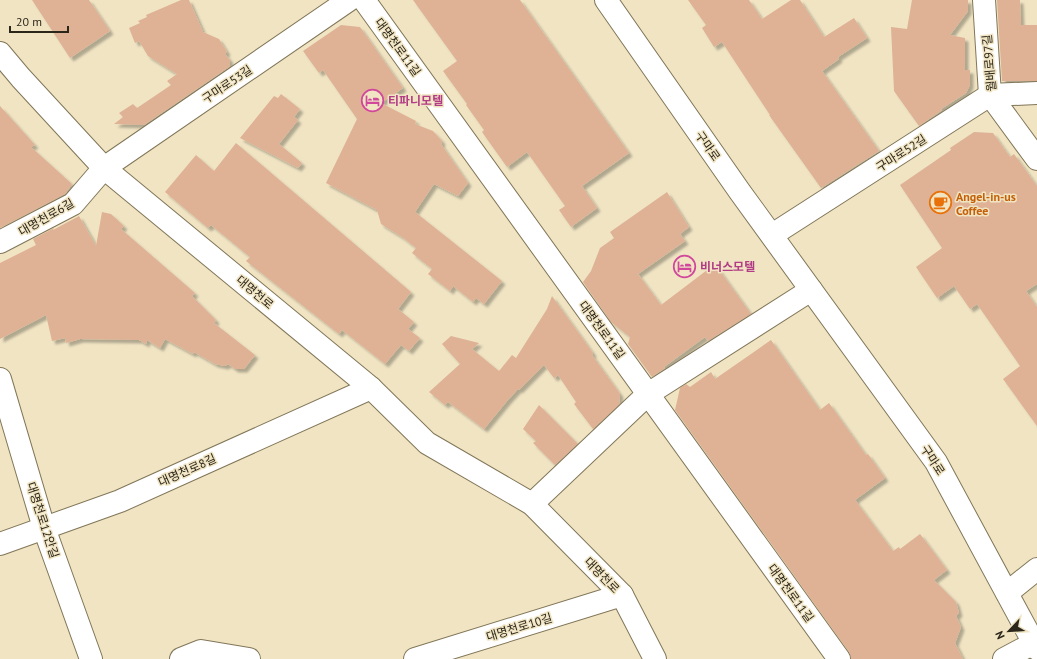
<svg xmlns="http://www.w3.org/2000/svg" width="1037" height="659" font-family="'PT Sans','Noto Sans KR',sans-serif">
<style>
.building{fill:#dfb295;filter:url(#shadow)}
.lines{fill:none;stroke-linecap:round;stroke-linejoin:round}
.minor-casing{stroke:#817658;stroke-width:24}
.tertiary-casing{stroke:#817658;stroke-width:24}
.secondary-casing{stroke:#817658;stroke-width:24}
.minor{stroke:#fff;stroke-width:22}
.tertiary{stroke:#fff;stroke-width:22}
.secondary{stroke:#fff;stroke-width:22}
.labels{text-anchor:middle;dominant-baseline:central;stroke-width:3;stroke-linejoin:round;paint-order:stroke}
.street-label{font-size:12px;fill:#2b261a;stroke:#f0e4c3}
.hotel-label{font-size:12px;font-weight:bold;fill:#b23c85;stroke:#f0e4c3;text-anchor:start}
.food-label{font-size:12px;font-weight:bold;fill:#c56008;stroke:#f0e4c3;text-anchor:start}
</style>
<defs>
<filter id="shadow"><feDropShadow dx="3.5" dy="3.5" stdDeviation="1" flood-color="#0004"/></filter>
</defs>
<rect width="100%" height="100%" fill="#f0e4c3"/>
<g class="building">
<polygon points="32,0 89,0 110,31 70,58"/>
<polygon points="181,0 189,0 203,32 219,39 227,52 225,54 230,60 229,67 144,125 114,124 123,117 119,113 133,104 137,108 171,85 167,81 177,74 148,56 139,41 135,43 129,28 140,23 138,21 147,17 146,15"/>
<polygon points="413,0 520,0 629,153 582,186 597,208 571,227 559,210 565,206 527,152 507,167 482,132 484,130 466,105 467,104 443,71 457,61"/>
<polygon points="688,0 749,0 762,19 791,0 800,0 824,37 854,18 867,38 838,57 839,59 822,71 879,151 821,188 769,115 770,115 722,42 714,47 702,28 706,25"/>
<polygon points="912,0 968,0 968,11 950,35 965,38 965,70 970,70 970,85 966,93 941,109 942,110 919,126 894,91 891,27 907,29"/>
<polygon points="997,0 1020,0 1021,25 1037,25 1037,81 1002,81"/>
<polygon points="341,25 360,27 403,88 381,103 416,121 415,124 433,131 442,141 441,144 468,183 458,196 434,184 415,212 502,281 484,304 476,298 473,302 453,286 450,291 428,274 432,269 412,253 416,248 402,237 381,224 377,210 326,183 357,119 323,70 319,73 303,51"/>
<polygon points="281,94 300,109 294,117 298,120 279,144 302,163 298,168 240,138 274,96 278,98"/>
<polygon points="0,106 35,145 31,147 72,184 65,194 0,228"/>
<polygon points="974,132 993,133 1010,157 1014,154 1037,186 1037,284 1026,291 1037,307 1037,426 1003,379 1020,366 977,304 970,309 954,286 937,298 916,267 942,248 900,185 951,150 950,148"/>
<polygon points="236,143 411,292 398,309 414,322 408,329 420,338 409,351 401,345 385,364 342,330 339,334 246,261 250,257 211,225 208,228 165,192 196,155 214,171"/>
<polygon points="667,192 689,227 680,234 685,241 638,274 661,305 715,264 751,314 708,341 705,337 664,367 665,368 652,377 628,344 630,337 611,322 583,282 591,271 600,248 614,238 610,232"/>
<polygon points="102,212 111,214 124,226 121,229 195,293 192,296 216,320 214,323 255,355 244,369 235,369 228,364 225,366 215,364 194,352 193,354 165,339 160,348 147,340 146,344 139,340 80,339 66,343 65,338 52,341 46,315 0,339 0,263 36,245 33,239 54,228 53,230 79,216 96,246"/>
<polygon points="552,296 593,353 592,355 620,394 619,405 593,429 574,404 576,402 558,375 554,378 544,365 519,390 518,389 507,401 484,429 448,402 445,405 429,392 460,364 442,344 451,336 479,343 472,349 499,371 512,355 516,358 547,309"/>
<polygon points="771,340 820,410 829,403 866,455 868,454 885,478 855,500 893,551 899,547 900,549 920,534 947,570 934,580 956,602 959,613 956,616 961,627 955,643 963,659 851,659 849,652 675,410 680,388 686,384 690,387 711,372 715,379"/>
<polygon points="539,405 578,444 555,465 533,443 536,441 523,429"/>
</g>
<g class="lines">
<defs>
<g id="minor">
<polyline points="364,0 839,659"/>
<polyline points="984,0 990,95 1037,159"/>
<polyline points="772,235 990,95 1037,93"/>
<polyline points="0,242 73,204 104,168 349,0"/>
<polyline points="0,379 44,528 91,659"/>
<polyline points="532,504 648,394 811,290"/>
<polyline points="0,544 120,501 371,388"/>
<polyline points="1007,593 1037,569"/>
<polyline points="181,659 201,651 249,659"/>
<polyline points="415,659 622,595"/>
<polyline points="1004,659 1034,643"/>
</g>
<polyline id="tertiary" points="0,53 21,78 104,168 371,388 427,443 532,504 622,595 655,659"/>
<polyline id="secondary" points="606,0 740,192 936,462 1037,649"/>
</defs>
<use href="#minor" class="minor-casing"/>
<use href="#tertiary" class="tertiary-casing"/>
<use href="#secondary" class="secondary-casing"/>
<use href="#minor" class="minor"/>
<use href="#tertiary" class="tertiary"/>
<use href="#secondary" class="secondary"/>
</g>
<defs>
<symbol id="hotel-ring" viewBox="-11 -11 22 22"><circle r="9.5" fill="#f0e4c3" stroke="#d1479c" stroke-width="1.5"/><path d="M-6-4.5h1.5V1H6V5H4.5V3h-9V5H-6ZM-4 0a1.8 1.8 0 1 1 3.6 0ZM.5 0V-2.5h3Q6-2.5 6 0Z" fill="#d1479c"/></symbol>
<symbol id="cafe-ring" viewBox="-11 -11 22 22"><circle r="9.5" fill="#f0e4c3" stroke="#e8710a" stroke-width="1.5"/><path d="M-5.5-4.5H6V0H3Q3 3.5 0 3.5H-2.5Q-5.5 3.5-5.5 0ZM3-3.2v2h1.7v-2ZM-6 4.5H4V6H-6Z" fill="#e8710a"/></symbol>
</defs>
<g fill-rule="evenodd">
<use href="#hotel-ring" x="360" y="88" width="25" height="25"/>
<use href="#cafe-ring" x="928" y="190" width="25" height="25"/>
<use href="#hotel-ring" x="672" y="254" width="25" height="25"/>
</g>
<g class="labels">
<g class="street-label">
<text transform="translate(398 47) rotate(54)">대명천로11길</text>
<text transform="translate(989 63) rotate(-95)">월배로97길</text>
<text transform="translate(227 84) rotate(-34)">구마로53길</text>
<text transform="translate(708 146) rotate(55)">구마로</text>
<text transform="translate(901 153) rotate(-33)">구마로52길</text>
<text transform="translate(46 217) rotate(-30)">대명천로6길</text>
<text transform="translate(255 292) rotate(40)">대명천로</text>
<text transform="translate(602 330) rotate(54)">대명천로11길</text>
<text transform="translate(933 460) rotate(57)">구마로</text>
<text transform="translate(187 470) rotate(-24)">대명천로8길</text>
<text transform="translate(43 520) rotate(72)">대명천로12안길</text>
<text transform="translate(602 575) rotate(46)">대명천로</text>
<text transform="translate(791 593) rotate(54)">대명천로11길</text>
<text transform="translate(519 627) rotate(-17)">대명천로10길</text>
</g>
<g class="hotel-label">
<text x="388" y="100">티파니모텔</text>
<text x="700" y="266">비너스모텔</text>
</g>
<g class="food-label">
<text x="956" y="196">Angel-in-us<tspan x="956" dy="14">Coffee</tspan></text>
</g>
</g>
<g transform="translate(1009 631) rotate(245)" stroke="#f0e4c3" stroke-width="3" paint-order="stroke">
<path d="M0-3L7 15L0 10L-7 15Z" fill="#2b261a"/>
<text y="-6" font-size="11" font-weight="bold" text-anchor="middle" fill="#2b261a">N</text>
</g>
<path d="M10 26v6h58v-6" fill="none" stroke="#2b261a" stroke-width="2"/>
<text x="16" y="26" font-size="12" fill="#2b261a" stroke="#f0e4c3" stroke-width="3" paint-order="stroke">20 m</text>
</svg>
